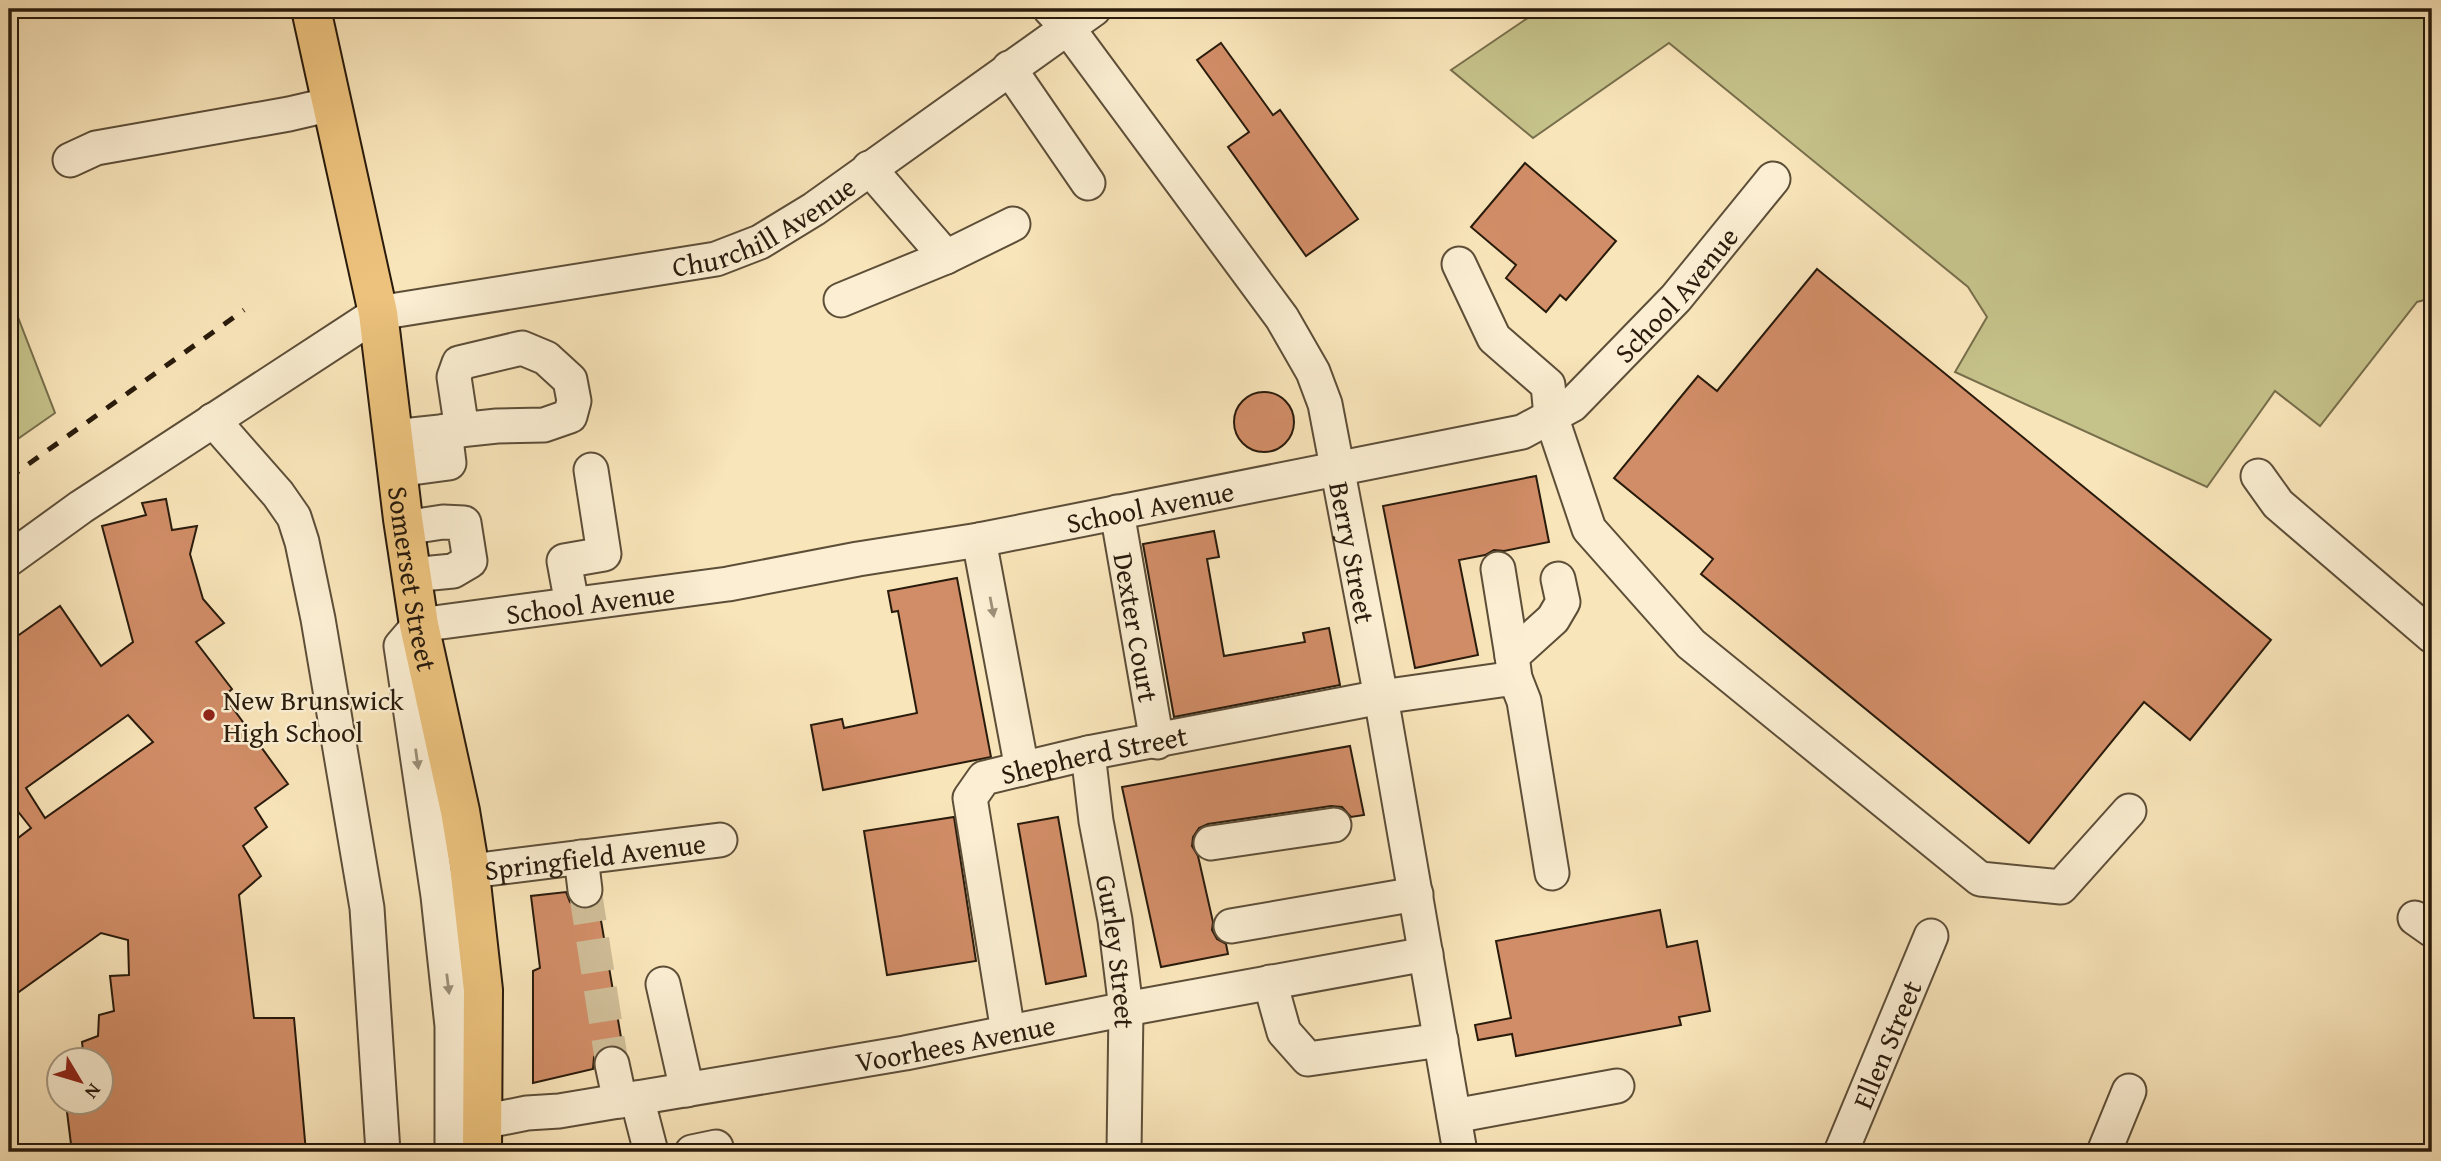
<svg xmlns="http://www.w3.org/2000/svg" width="2441" height="1161" font-family="'Gentium Book Plus',serif">
<style>
.green{fill:#c5c28a;stroke:#776e4b;stroke-width:2}
.building{fill:#d18d67;stroke:#291b0c;stroke-width:2;fill-rule:evenodd}
.lines{fill:none;stroke-linecap:round;stroke-linejoin:round}
.minor-tunnel{stroke:#cfbd97;stroke-width:33;stroke-dasharray:33 17;stroke-linecap:butt}
.minor-casing{stroke:#5d4e38;stroke-width:37}
.major-casing{stroke:#291b0c;stroke-width:42}
.minor{stroke:#fbeed2;stroke-width:33}
.major{stroke:#ecc27d;stroke-width:38}
.rail{stroke:#291b0c;stroke-width:5;stroke-dasharray:12 12;stroke-linecap:butt}
.oneway{fill:#9c8f79}
.poi-dot{fill:#8f2418;stroke:#fbeed2;stroke-width:2.5}
.labels{text-anchor:middle;dominant-baseline:central;stroke-width:5;stroke-linejoin:round;paint-order:stroke}
.street-label{font-size:28px;fill:#291b0c;stroke:#fbeed2}
.poi-label{font-size:28px;fill:#291b0c;stroke:#fbeed2;text-anchor:start}
</style>
<rect width="100%" height="100%" fill="#f9e5ba"/>
<filter id="stains"><feTurbulence type="fractalNoise" baseFrequency=".00286" numOctaves="4"/><feColorMatrix values="0 0 0 0 .2 0 0 0 0 .09 0 0 0 0 .02 0 0 0 .5 -.17"/></filter>
<radialGradient id="worn" r=".72"><stop offset=".6" stop-color="#630" stop-opacity="0"/><stop offset="1" stop-color="#630" stop-opacity=".3"/></radialGradient>
<g class="green">
<polygon points="1541,9 2432,9 2432,298 2417,302 2320,426 2275,391 2207,487 1955,372 1987,317 1968,287 1669,43 1533,138 1451,70"/>
<polygon points="9,294 55,413 9,445"/>
</g>
<g class="building">
<polygon points="1221,43 1273,115 1280,110 1358,219 1306,256 1228,147 1249,132 1197,60"/>
<polygon points="1525,163 1616,241 1566,300 1560,295 1546,312 1506,278 1516,265 1471,227"/>
<polygon points="1817,269 2271,640 2190,740 2144,702 2029,843 1701,574 1713,559 1614,478 1698,376 1717,391"/>
<circle cx="1264" cy="422" r="30"/>
<polygon points="1536,476 1549,542 1504,551 1494,550 1485,555 1459,560 1478,655 1415,668 1383,506"/>
<path d="M166,499L172,530L197,526L190,554L203,599L224,623L196,642L232,689L224,696L288,784L255,808L267,827L243,846L261,876L239,895L254,1018H294L306,1152H72L67,1112L80,1110L81,1102H102V1060H84L82,1042L98,1036L99,1015L114,1011L110,976L129,975L128,940L101,933L9,999V878L18,871L9,858V845L31,828L9,800V642L60,606L101,666L133,642L102,526L146,515L142,503ZM128,715L153,742L45,818L26,788Z"/>
<polygon points="1214,531 1219,557 1207,559 1224,656 1305,642 1303,633 1329,628 1340,685 1174,717 1143,544"/>
<polygon points="957,578 991,757 823,790 811,725 842,719 844,728 917,713 898,611 892,612 888,591"/>
<polygon points="1350,746 1364,815 1351,817 1342,807 1331,806 1208,824 1199,828 1193,837 1192,846 1198,856 1213,922 1212,930 1217,939 1226,944 1228,954 1161,967 1122,787"/>
<polygon points="954,817 976,961 887,975 864,831"/>
<polygon points="1058,817 1086,976 1046,984 1018,824"/>
<polygon points="566,892 570,902 578,908 588,909 598,903 623,1049 617,1046 607,1045 599,1050 594,1057 593,1069 533,1083 533,971 540,968 531,896"/>
<polygon points="1660,910 1667,947 1697,941 1710,1011 1679,1017 1681,1025 1516,1056 1512,1034 1478,1040 1475,1025 1511,1018 1496,941"/>
</g>
<g class="lines">
<polyline class="minor-tunnel" points="585,890 612,1064"/>
<defs>
<g id="minor">
<path id="s1" d="M1050,9L1067,27L1282,318L1313,372L1325,404L1381,697L1460,1152"/>
<polyline points="1009,68 1088,183"/>
<polyline points="70,160 96,148 289,114 332,104"/>
<polyline points="869,168 946,257"/>
<polyline points="1459,264 1494,338 1548,385 1551,416 1589,529 1691,644 1980,879 2061,887 2129,811"/>
<polyline points="841,300 946,257 1013,224"/>
<polyline points="213,420 278,494 294,517 302,542 318,619 367,908 383,1152"/>
<polyline points="393,437 497,426 544,425 570,416 574,401 570,380 546,358 522,348 459,363 454,377 462,430"/>
<polyline points="397,470 449,463 445,431"/>
<polyline points="2258,476 2278,504 2432,636"/>
<path id="s2" d="M1117,512L1157,742"/>
<polyline points="404,528 443,522 464,523 470,561 453,571 411,575"/>
<polyline points="979,540 1022,769"/>
<path id="s3" d="M9,559L81,507L378,313L716,259L760,242L814,209L1094,9"/>
<polyline points="1498,569 1512,656"/>
<polyline points="572,604 564,561 604,554 591,470"/>
<polyline points="1515,678 1512,656 1553,619 1563,602 1558,579"/>
<path id="s4" d="M1088,753L1096,821L1115,920L1126,1009L1124,1152"/>
<polyline points="1211,843 1334,825"/>
<polyline points="581,857 585,890"/>
<path id="s5" d="M469,865L479,870L720,840"/>
<polyline points="2415,918 2432,930"/>
<polyline points="1231,926 1416,894"/>
<polyline points="1270,982 1284,1032 1308,1059 1441,1040"/>
<polyline points="663,984 687,1090"/>
<path id="s6" d="M1008,1032L970,798L984,778L1088,753L1381,697L1515,678L1524,701L1552,873"/>
<polyline points="612,1064 620,1101"/>
<polyline points="637,1098 651,1152"/>
<polyline points="1454,1116 1617,1086"/>
<path id="s7" d="M482,1122L527,1113L559,1111L905,1053L1126,1009L1426,954"/>
<path id="s8" d="M452,1152V1026L438,896L401,646L419,625L728,584L858,559L979,540L1522,432L1572,405L1676,298L1773,179"/>
<polyline points="692,1152 716,1147"/>
<path id="s9" d="M1841,1152L1931,936"/>
<polyline points="2104,1152 2129,1091"/>
</g>
<g id="major">
<path id="s10" d="M311,9L378,313L403,519L419,625L460,811L469,865L483,990L482,1152"/>
</g>
</defs>
<use href="#minor" class="minor-casing"/>
<use href="#major" class="major-casing"/>
<use href="#minor" class="minor"/>
<use href="#major" class="major"/>
<polyline class="rail" points="9,478 244,310"/>
</g>
<defs><path id="oneway-solid" d="M-6-.8H1V-3.2L6.5 0L1 3.2V.8H-6Z" transform="scale(1.75)"/></defs>
<g class="oneway">
<use href="#oneway-solid" transform="translate(992 607) rotate(79)"/>
<use href="#oneway-solid" transform="translate(417 759) rotate(82)"/>
<use href="#oneway-solid" transform="translate(448 984) rotate(83)"/>
</g>
<circle class="poi-dot" cx="209" cy="715" r="7"/>
<g class="labels">
<g class="street-label">
<text stroke="none"><textPath href="#s3" startOffset="842">Churchill Avenue</textPath></text>
<text stroke="none"><textPath href="#s8" startOffset="1866">School Avenue</textPath></text>
<text stroke="none"><textPath href="#s8" startOffset="1278">School Avenue</textPath></text>
<text stroke="none"><textPath href="#s1" startOffset="634">Berry Street</textPath></text>
<text stroke="none"><textPath href="#s10" startOffset="579">Somerset Street</textPath></text>
<text stroke="none"><textPath href="#s8" startOffset="710">School Avenue</textPath></text>
<text stroke="none"><textPath href="#s2" startOffset="117">Dexter Court</textPath></text>
<text stroke="none"><textPath href="#s6" startOffset="374">Shepherd Street</textPath></text>
<text stroke="none"><textPath href="#s5" startOffset="128">Springfield Avenue</textPath></text>
<text stroke="none"><textPath href="#s4" startOffset="201">Gurley Street</textPath></text>
<text stroke="none"><textPath href="#s7" startOffset="480">Voorhees Avenue</textPath></text>
<text stroke="none"><textPath href="#s9" startOffset="117">Ellen Street</textPath></text>
</g>
<g class="poi-label">
<text x="223" y="699">New Brunswick<tspan x="223" dy="32">High School</tspan></text>
</g>
</g>
<rect width="2441" height="1161" fill="none" stroke="#f9e5ba" stroke-width="35"/>
<rect x="10" y="10" width="2420" height="1140" fill="none" stroke="#291b0c" stroke-width="3.5"/>
<rect x="18" y="18" width="2406" height="1126" fill="none" stroke="#291b0c" stroke-width="2"/>
<g transform="translate(80 1081) rotate(128)"><circle r="33" fill="#fbeed2" stroke="#a79a83" stroke-width="2"/>
<path d="M0-5L12 26L0 18L-12 26Z" fill="#8f2418"/>
<text y="-10" font-size="19" font-weight="bold" text-anchor="middle" fill="#291b0c">N</text>
</g>
<rect width="100%" height="100%" filter="url(#stains)"/>
<rect width="100%" height="100%" fill="url(#worn)"/>
</svg>
